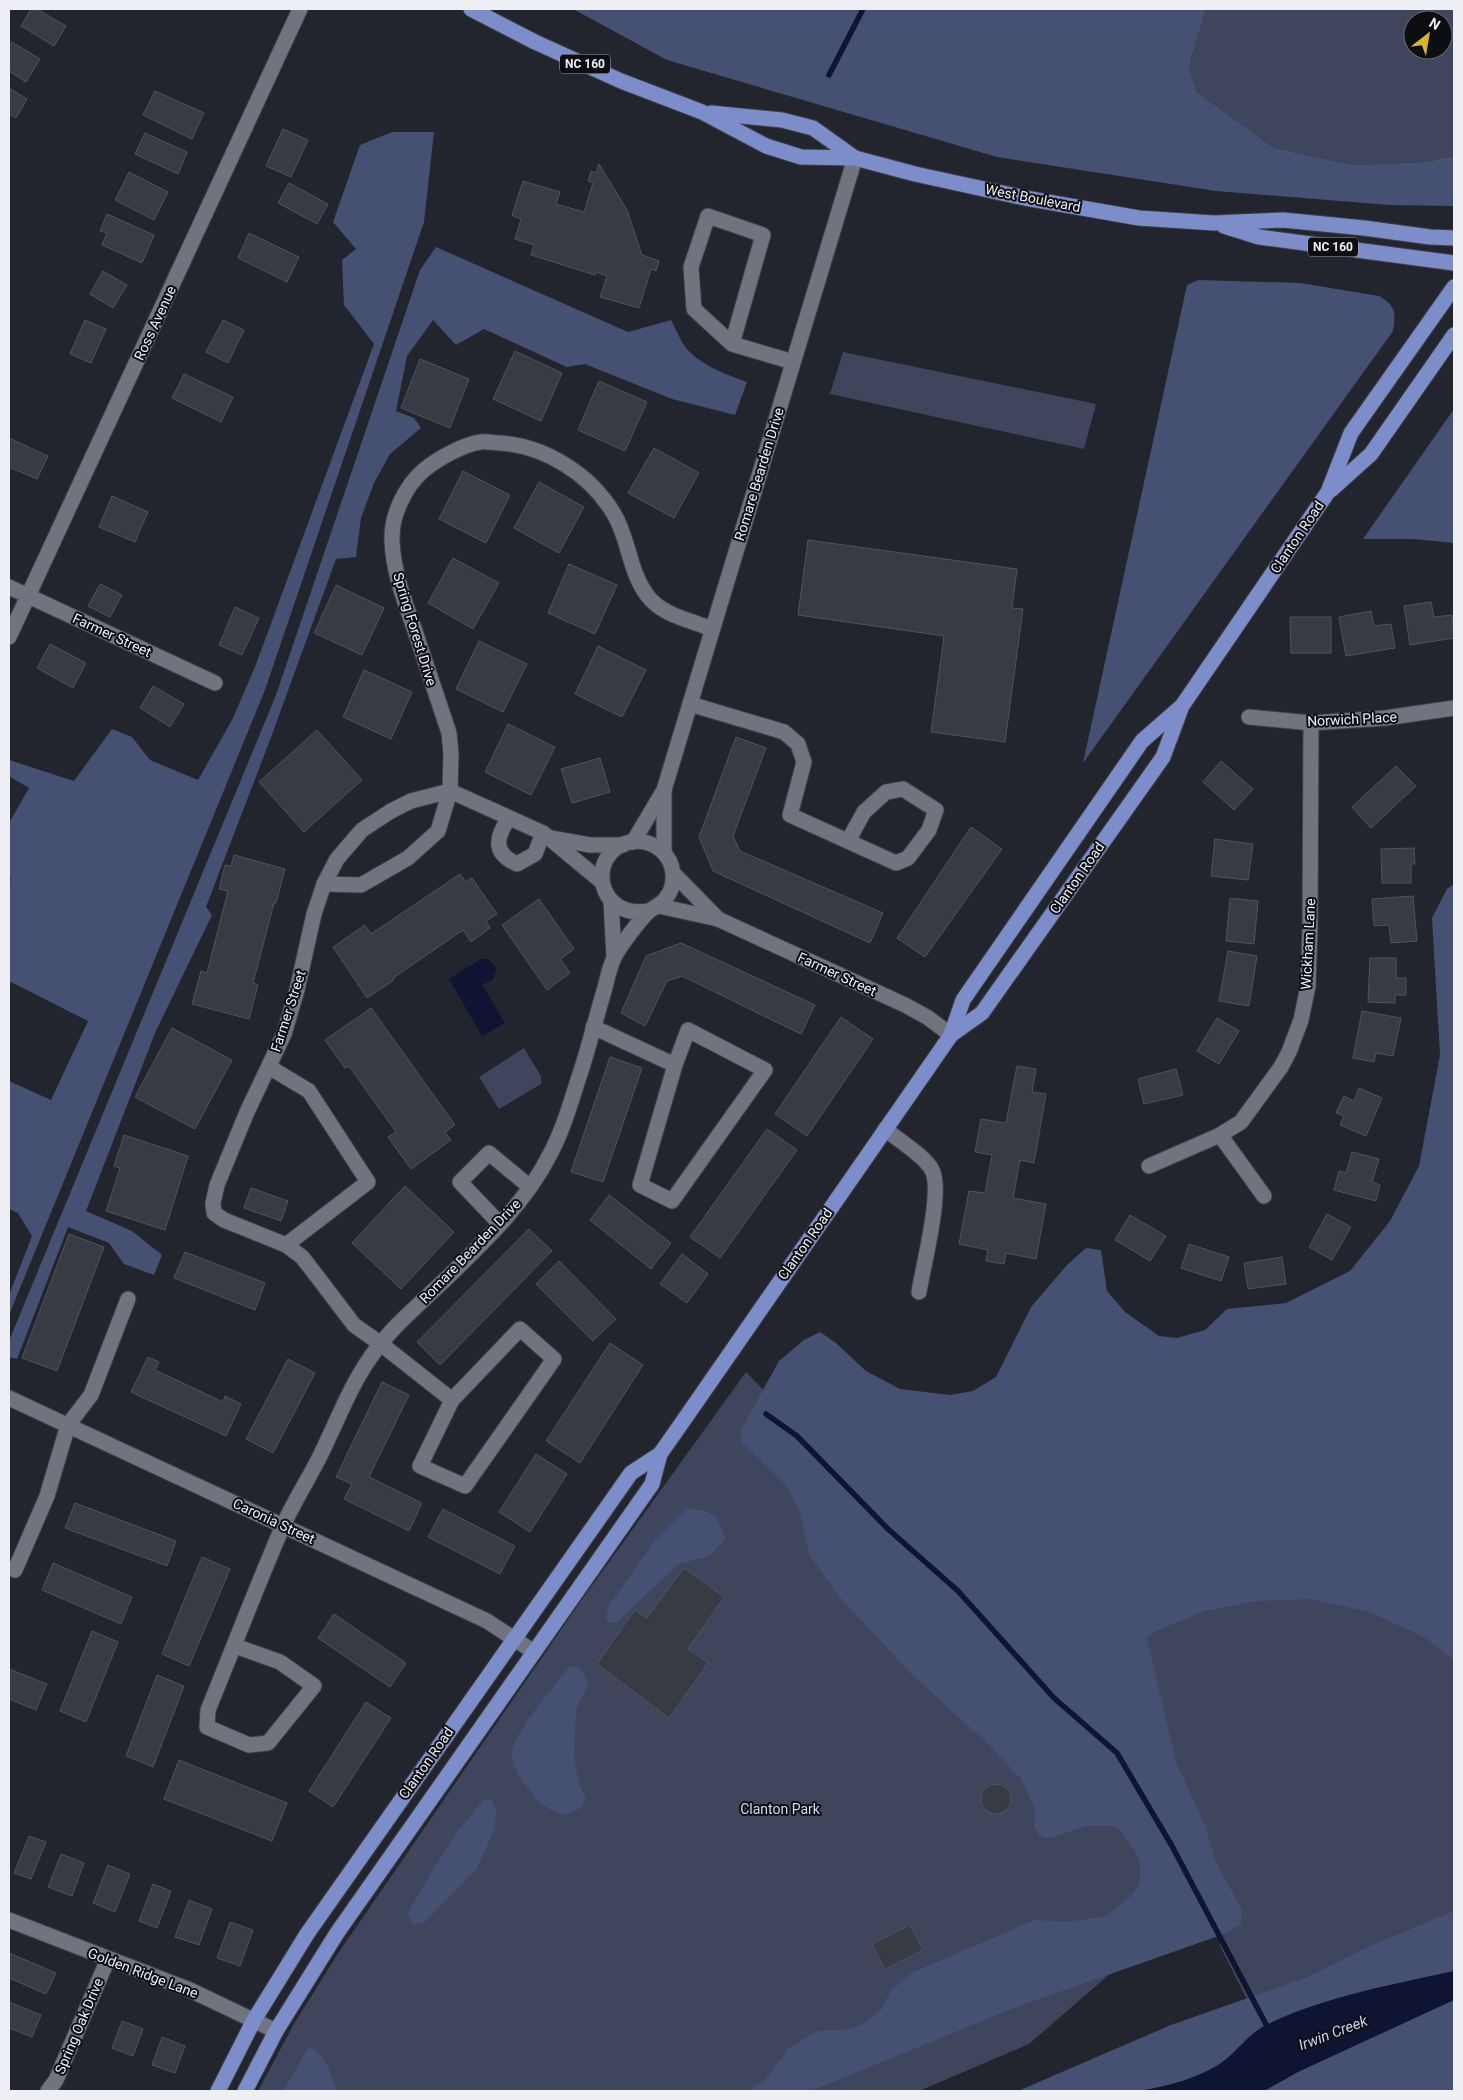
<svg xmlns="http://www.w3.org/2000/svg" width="1463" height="2100" font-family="Roboto,sans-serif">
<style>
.green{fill:#3e455c;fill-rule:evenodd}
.forest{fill:#465072}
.water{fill:#0e1431}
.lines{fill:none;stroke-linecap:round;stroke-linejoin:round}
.stream{stroke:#0e1431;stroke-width:5.5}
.building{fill:#383b44;stroke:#50535e}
.minor-casing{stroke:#3e4047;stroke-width:17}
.major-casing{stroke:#3e4047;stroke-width:17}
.minor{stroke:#70747e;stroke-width:15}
.major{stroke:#7c8dc9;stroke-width:15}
.labels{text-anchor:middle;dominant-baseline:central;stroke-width:4;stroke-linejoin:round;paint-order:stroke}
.shield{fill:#0d0e12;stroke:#aaacb1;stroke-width:1}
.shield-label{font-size:12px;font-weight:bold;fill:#edeff5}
.street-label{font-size:14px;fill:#edeff5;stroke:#0d0e12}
.park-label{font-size:14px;fill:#d4dcf5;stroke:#0d0e12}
.water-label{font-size:15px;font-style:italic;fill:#c5d1f6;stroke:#0d0e12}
</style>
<rect width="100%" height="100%" fill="#22252e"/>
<g class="green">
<path d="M1206,9H1454V156L1426,162L1353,165L1274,148L1197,92L1189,66ZM1413,20H1443V50H1413Z"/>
<polygon points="843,352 1096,404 1084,449 830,394"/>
<polygon points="524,1048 541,1076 541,1084 499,1109 479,1077"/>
<polygon points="746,1372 1020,1651 1179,1575 1454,1603 1454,1986 1271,2047 1220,1946 1218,1918 1164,1927 1029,2044 919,2091 258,2091 295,2022 339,1952 578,1605"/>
</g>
<g class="forest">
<polygon points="573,9 1206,9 1189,66 1197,92 1274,148 1353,165 1426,162 1454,156 1454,206 1389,205 1216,191 997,157 667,60"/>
<polygon points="392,132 434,132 424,222 265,690 9,1315 9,1295 32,1236 18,1213 9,1209 9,1081 51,1100 88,1021 9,981 9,885 11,879 9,877 9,823 29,788 9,776 9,760 74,781 112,729 132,737 150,760 198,780 233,718 255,667 374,344 344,305 342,260 356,249 333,222 360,145"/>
<path d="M436,247L628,332L671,320C676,329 680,340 686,348C702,366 725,374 747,382L735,415L672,399L585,364L567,367L484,329L456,345L433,320L407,356L396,411L414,418L421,428L390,454L374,483L361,518L356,557L336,559L270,740L206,907L212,915L155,1033L86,1211L132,1231L162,1255L154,1275L124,1264L109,1243L68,1227L17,1359L9,1357V1341L276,695L420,270Z"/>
<path d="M1198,280L1300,283L1379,296C1396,306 1396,313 1393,331L1083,763L1187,285Z"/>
<polygon points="1454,409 1454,543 1414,539 1363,539"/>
<polygon points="1454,884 1454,1660 1422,1636 1369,1612 1311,1599 1256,1601 1204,1611 1154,1632 1147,1638 1176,1762 1205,1825 1215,1860 1242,1910 1241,1924 1227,1933 1014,2008 811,2091 748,2091 763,2081 777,2065 789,2048 817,2031 844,2030 861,2025 881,2010 890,1992 911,1973 1035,1920 1067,1922 1107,1916 1130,1897 1140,1884 1140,1863 1134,1850 1122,1832 1115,1827 1108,1825 1086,1826 1054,1837 1046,1838 1039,1835 1034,1826 1035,1809 1021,1779 986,1742 909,1672 837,1594 810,1556 800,1514 787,1486 741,1442 741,1430 779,1361 804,1340 820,1332 836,1343 866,1371 900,1389 950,1395 973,1391 996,1377 1031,1307 1067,1265 1086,1248 1101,1250 1107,1291 1125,1312 1159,1336 1177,1338 1205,1330 1227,1309 1286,1303 1350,1271 1390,1221 1419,1166 1440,1055 1432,918 1447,889"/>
<path d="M687,1508C713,1512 718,1513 725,1539L710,1556L679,1564L616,1623L609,1622L606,1619L608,1607L655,1540Z"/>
<path d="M570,1666L579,1668L586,1677L588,1686L576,1709L574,1759L579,1784L586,1798L581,1808L563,1815C543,1807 541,1804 527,1787C519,1778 512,1765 512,1752C513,1733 557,1683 570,1666Z"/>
<path d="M484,1800H491L496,1809L495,1828L477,1869L425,1922L414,1925L407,1914C429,1877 454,1831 484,1800Z"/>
<polygon points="1454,1911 1454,2091 1018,2091 1171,2025 1308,1977 1372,1945"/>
<path d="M308,2048C326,2051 331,2076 337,2091H283Z"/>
</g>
<g class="water">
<polygon points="481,959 489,959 497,969 493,979 482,985 505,1023 482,1036 449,979"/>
<path d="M1454,1971V2000L1298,2072L1264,2091H1140C1167,2086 1195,2079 1218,2065C1237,2053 1248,2033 1268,2024C1327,1996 1391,1985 1454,1971Z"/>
</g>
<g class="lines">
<g class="stream">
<polyline points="829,75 863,9"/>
<polyline points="766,1414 797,1436 888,1529 958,1591 1054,1698 1117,1753 1172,1846 1269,2030"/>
</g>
</g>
<g class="building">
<polygon points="31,9 37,9 66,26 54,46 21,26"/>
<polygon points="12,42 40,59 26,82 9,71 9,48"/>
<polygon points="9,88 27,99 16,118 9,114"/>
<polygon points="155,91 204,113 192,139 143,115"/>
<polygon points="283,129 308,140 291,177 266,166"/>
<polygon points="145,133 187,152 178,174 135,154"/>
<polygon points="599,164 627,210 642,255 659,261 656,271 651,269 639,308 600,297 607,276 596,272 595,275 531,255 534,245 515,239 521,219 512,215 523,181 560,192 556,204 584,212 593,183 588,181 591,171 596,173"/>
<polygon points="129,172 168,192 154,220 115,200"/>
<polygon points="289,183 328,204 317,224 278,203"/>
<polygon points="107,214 154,235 142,263 102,245 107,233 100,231"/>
<polygon points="249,233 299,257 287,282 238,258"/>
<polygon points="103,271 127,285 113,308 90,294"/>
<polygon points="85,320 106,329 91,363 70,354"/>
<polygon points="223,320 244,330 228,363 206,352"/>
<polygon points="515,351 562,373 541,421 493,399"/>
<polygon points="420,359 469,379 450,428 401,408"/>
<polygon points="184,374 233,397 221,422 172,398"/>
<polygon points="599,381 647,402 625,451 578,430"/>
<polygon points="9,438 48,456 37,479 9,467"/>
<polygon points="654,448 699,473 674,518 628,493"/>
<polygon points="463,471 510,495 486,543 439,519"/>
<polygon points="539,482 584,507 559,553 514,528"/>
<polygon points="112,496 148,512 135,542 99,527"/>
<polygon points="808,540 1017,569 1012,608 1023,609 1005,742 931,732 944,636 798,615"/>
<polygon points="453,558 499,583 473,629 428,603"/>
<polygon points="569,564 617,585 595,634 548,613"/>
<polygon points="100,584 122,595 110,617 88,606"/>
<polygon points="336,585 384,608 362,655 314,633"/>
<polygon points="1431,602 1434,617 1452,615 1454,638 1410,645 1404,606"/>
<polygon points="235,607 259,618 242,655 219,645"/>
<polygon points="1371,611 1374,626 1391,624 1395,648 1346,656 1339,617"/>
<polygon points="1290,617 1331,617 1331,653 1291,653"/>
<polygon points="479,641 527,664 503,712 456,689"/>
<polygon points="50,644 86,663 73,688 37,668"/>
<polygon points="598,646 646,670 622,717 575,694"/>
<polygon points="364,670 412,692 391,739 343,717"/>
<polygon points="153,686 184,704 170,727 140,708"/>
<polygon points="508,724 555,747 531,795 485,772"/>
<polygon points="317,730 362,780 304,832 259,782"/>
<polygon points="736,737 766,748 733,836 740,851 883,913 870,943 713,871 699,837"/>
<polygon points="600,758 610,792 572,803 561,769"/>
<polygon points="1221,761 1253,789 1234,810 1203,782"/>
<polygon points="1396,766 1416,786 1371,828 1352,807"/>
<polygon points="971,827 1002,849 925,957 897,938"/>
<polygon points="1215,839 1253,844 1248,880 1211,876"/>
<polygon points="1414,848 1415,864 1411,864 1411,883 1382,883 1381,849"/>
<polygon points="234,855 285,869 276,903 274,903 253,983 258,985 249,1019 192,1004 201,971 207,973 228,891 219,889 225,865 231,866"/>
<polygon points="460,874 466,882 472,878 497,914 486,921 490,928 471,942 463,930 393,978 394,980 367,998 333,947 365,925 371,934"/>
<polygon points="1413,896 1417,941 1391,943 1389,925 1374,926 1372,899"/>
<polygon points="1230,898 1258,901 1254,944 1226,941"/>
<polygon points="539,899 574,949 560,959 570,973 547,990 502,925"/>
<polygon points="681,943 815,1005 801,1034 682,976 667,981 645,1026 621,1013 646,956"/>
<polygon points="1228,951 1257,956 1249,1006 1219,1001"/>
<polygon points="1370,958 1396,958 1396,978 1406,978 1406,995 1395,995 1395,1003 1368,1002"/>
<polygon points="371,1008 455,1125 445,1132 451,1140 411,1169 388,1137 396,1132 349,1066 345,1068 325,1040"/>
<polygon points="1362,1011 1401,1018 1393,1056 1376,1053 1374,1062 1353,1058"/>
<polygon points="841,1017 873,1039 807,1136 775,1114"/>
<polygon points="1217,1018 1239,1031 1219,1064 1197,1051"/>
<polygon points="172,1028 232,1060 195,1129 135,1097"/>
<polygon points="610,1057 642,1068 603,1182 571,1172"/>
<polygon points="1017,1066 1036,1069 1032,1092 1046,1094 1034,1163 1020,1160 1013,1198 1046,1204 1036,1259 1006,1253 1004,1264 986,1261 988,1250 959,1244 969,1191 985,1193 992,1155 975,1152 981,1119 1006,1123"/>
<polygon points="1176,1069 1183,1095 1144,1104 1138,1079"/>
<polygon points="1359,1088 1382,1098 1366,1136 1340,1125 1344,1116 1336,1113 1344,1096 1354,1101"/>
<polygon points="767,1129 797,1150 720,1258 690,1237"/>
<polygon points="124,1135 188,1156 165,1230 106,1211 120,1168 114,1166"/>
<polygon points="1352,1152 1379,1159 1372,1182 1380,1185 1376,1201 1334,1190 1339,1171 1346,1173"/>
<polygon points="405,1186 454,1232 401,1289 352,1243"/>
<polygon points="251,1188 288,1201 281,1221 244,1208"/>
<polygon points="609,1195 671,1243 651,1269 590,1220"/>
<polygon points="1327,1214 1351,1227 1332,1260 1309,1247"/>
<polygon points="1130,1215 1166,1236 1150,1261 1115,1240"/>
<polygon points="529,1229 552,1251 440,1365 417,1342"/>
<polygon points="69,1234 104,1247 57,1371 22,1358"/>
<polygon points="1189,1244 1229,1257 1221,1281 1181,1268"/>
<polygon points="185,1252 265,1283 255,1310 174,1278"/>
<polygon points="682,1254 708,1274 687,1303 660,1284"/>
<polygon points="1282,1257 1286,1284 1248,1289 1244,1263"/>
<polygon points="559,1261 616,1319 593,1341 536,1284"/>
<polygon points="610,1343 643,1365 580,1463 546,1441"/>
<polygon points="148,1357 159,1362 155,1370 223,1402 225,1396 241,1404 226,1436 131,1392"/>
<polygon points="288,1359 315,1373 273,1453 246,1439"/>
<polygon points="382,1382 409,1395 369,1477 422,1503 409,1531 344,1499 352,1484 336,1477"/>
<polygon points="536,1454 567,1474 530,1532 499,1512"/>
<polygon points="75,1503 176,1541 167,1566 65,1528"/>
<polygon points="443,1509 515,1546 500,1574 428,1537"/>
<polygon points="202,1557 230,1569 189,1666 162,1654"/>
<polygon points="53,1563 132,1597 121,1624 42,1590"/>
<polygon points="684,1568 724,1597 688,1649 708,1663 669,1718 597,1664 635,1610 647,1618"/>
<polygon points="334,1614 406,1663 390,1687 318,1638"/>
<polygon points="92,1631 118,1642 86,1722 60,1711"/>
<polygon points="9,1669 47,1684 36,1710 9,1699"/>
<polygon points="157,1675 184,1686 153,1767 126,1756"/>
<polygon points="366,1702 391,1718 333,1807 309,1791"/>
<polygon points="179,1760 287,1803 272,1841 164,1799"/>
<circle cx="996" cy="1799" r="15"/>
<polygon points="29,1836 46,1842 31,1879 14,1873"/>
<polygon points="61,1854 84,1863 72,1896 48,1887"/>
<polygon points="108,1865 130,1874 115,1912 93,1903"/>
<polygon points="153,1884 171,1891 157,1928 139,1921"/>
<polygon points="189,1900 212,1909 199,1945 175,1937"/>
<polygon points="230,1922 253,1930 240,1966 217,1958"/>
<polygon points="910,1925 923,1950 885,1969 872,1944"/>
<polygon points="9,1953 56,1973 46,1994 9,1978"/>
<polygon points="9,2002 41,2015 32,2037 9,2028"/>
<polygon points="122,2021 143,2029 133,2056 112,2048"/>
<polygon points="162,2037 185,2046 175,2073 152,2065"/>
</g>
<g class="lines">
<defs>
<g id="minor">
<polyline points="732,344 763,235 708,216 691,267 694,309 732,344 793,362"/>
<polyline points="9,587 215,683"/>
<polyline points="9,637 300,9"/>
<polyline points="690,704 784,732 798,744 804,762 790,815 896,863 908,858 929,830 936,810 903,789 886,792 864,812 848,841"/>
<polyline points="1249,717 1311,723 1385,718 1454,708"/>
<path d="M509,818C496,837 492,853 517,864L535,854L543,833"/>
<polyline points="551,838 590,845 623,845"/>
<polyline points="633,842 664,790 855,158"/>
<polyline points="664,852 664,790"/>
<polyline points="674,874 718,919"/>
<path d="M324,884L361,885L408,858L438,831L450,791L451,754L449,733C437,698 426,663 414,628C404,600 393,571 392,540C391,516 405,486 424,470C437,459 464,444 481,442C487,441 494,443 500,443C546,446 591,475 614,514C629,539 629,571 647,595C661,615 690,620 712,629"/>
<polyline points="611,901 614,957"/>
<polyline points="659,906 718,919 905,1005 927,1017 951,1035"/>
<polyline points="593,1027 675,1065"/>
<polygon points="688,1030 765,1070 672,1201 640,1185 675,1065"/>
<polyline points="269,1067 309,1091 368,1182 286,1245"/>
<path d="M885,1129C898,1140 925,1156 932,1170C943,1191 923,1266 919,1292"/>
<polyline points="1220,1135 1264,1196"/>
<polyline points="1149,1166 1220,1135 1241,1122 1281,1067 1289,1052 1301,1020 1308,986 1310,928 1311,723"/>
<polyline points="500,1224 460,1182 489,1153 530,1187"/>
<polygon points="520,1329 554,1359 465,1486 420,1466 452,1400"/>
<polyline points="9,1398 487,1621 534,1652"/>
<polyline points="452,1400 381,1344 354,1325 313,1271 302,1257 286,1245 224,1220 214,1213 213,1203 217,1185 247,1112 284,1034 297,990 314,914 324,884 337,859 362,830 391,811 411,801 450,791 543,833 602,882"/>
<polyline points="15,1570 47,1496 68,1425 91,1395 128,1299"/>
<path d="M235,1646L280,1662L314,1686L268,1743L249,1745L207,1727L208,1710C233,1649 256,1588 282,1528C293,1503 308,1480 320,1456C336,1424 349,1388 370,1358C392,1325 426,1299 454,1271C489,1237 527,1200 549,1156C562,1133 570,1105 578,1080C588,1051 595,1021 604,991C607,981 609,968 614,958C618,948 640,920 648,912C654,907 661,905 666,898C677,884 675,863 662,851C653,843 641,840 630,842C586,852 595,920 649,911"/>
<polyline points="9,1920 190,1990 276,2031"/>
<polyline points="48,2091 56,2080 108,1959"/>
</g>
<g id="major">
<polyline points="471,9 535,42 621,81 702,112 766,146 801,157 855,158 915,174 1025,198 1139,218 1214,223 1283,220 1364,228 1430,237 1454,238"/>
<polyline points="711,113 782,120 813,128 855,158"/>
<polyline points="1224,226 1259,237 1454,263"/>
<polyline points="1331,490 1371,454 1454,335"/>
<polyline points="951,1035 982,1013 1163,757 1182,706 1328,492 1351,433 1454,287"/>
<polyline points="218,2091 254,2020 307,1934 631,1473 660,1454 679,1427 951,1035 963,1000 1142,741 1182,706"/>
<polyline points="245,2091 276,2031 337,1933 652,1484 660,1454"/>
</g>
</defs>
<use href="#minor" class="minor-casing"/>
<use href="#major" class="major-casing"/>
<use href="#minor" class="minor"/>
<use href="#major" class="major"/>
</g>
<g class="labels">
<g class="shield">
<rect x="560" y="54.5" width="50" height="19" rx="4"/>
<rect x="1308" y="237.5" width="50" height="19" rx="4"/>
</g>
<g class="shield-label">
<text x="585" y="64">NC 160</text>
<text x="1333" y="247">NC 160</text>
</g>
<g class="street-label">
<text transform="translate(1033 198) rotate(11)">West Boulevard</text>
<text transform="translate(155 323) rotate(-65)">Ross Avenue</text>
<text transform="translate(759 474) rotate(-73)">Romare Bearden Drive</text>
<text transform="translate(1297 537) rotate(-56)">Clanton Road</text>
<text transform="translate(415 629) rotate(73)">Spring Forest Drive</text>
<text transform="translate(112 635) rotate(25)">Farmer Street</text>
<text transform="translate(1352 719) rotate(-3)">Norwich Place</text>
<text transform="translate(1077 878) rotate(-55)">Clanton Road</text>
<text transform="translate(1308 944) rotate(-87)">Wickham Lane</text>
<text transform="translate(837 974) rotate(25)">Farmer Street</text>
<text transform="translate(288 1011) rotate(-72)">Farmer Street</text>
<text transform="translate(805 1244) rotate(-55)">Clanton Road</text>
<text transform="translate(470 1251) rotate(-46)">Romare Bearden Drive</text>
<text transform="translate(274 1521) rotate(25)">Caronia Street</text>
<text transform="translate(426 1763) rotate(-55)">Clanton Road</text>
<text transform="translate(143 1973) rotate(21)">Golden Ridge Lane</text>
<text transform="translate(79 2026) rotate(-67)">Spring Oak Drive</text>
</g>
<g class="park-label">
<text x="780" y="1809">Clanton Park</text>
</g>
<g class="water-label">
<text transform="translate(1333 2033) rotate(-21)">Irwin Creek</text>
</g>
</g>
<rect width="1463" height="2100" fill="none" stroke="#edeff5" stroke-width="20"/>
<g transform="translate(1428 35) rotate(31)"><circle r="24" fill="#0d0e12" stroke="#67686d"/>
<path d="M0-4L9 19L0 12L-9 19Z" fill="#d9b334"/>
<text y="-8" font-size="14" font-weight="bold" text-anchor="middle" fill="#edeff5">N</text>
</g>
</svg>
